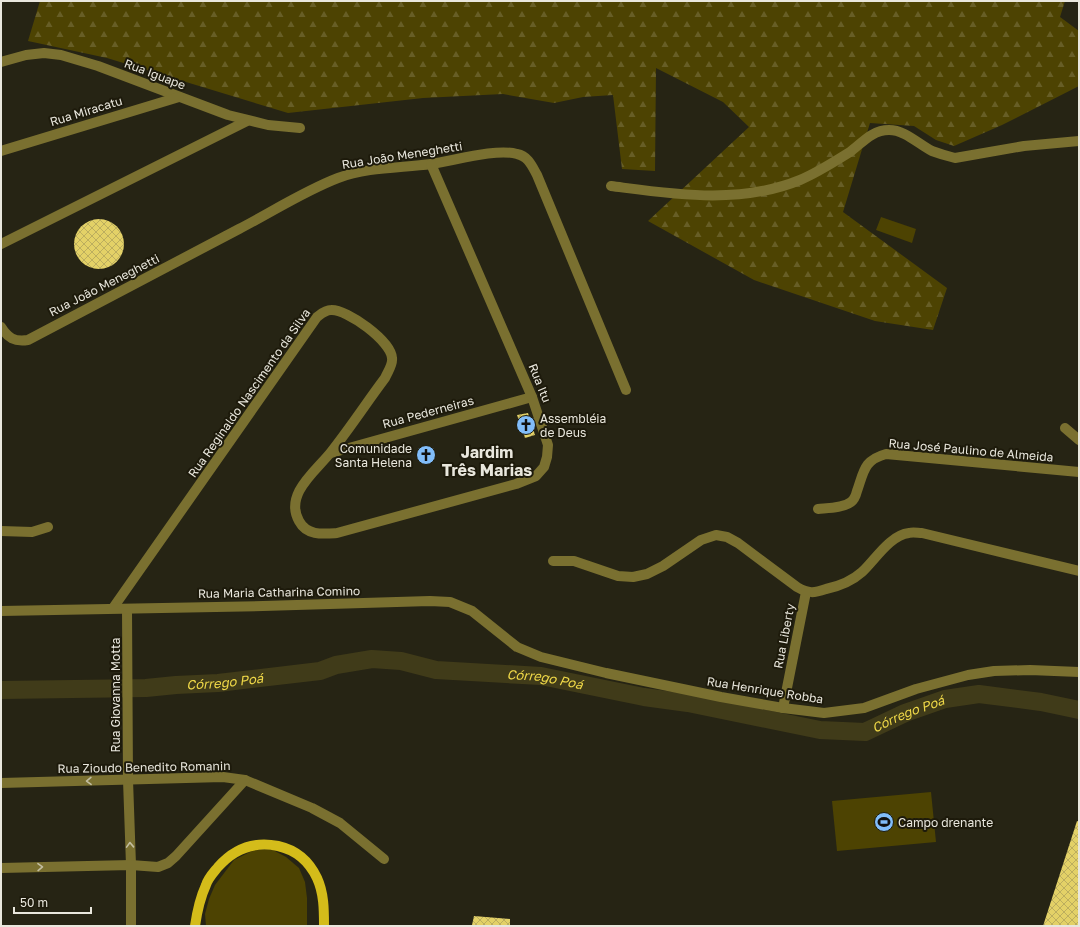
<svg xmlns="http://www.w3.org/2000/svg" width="1080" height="927" font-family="'Golos Text',sans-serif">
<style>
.green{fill:#4d4302}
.forest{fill:url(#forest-firs)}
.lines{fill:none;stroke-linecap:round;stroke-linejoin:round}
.river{stroke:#403b19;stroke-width:18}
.building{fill:url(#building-cross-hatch)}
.minor{stroke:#7a7030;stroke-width:10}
.major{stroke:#d4bc1a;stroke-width:10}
.oneway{stroke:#c2bda0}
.labels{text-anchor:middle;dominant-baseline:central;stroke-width:4;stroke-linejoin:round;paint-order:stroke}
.street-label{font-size:12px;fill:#e9e7dd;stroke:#1d1a0b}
.poi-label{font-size:12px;fill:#e9e7dd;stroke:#1d1a0b;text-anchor:start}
.water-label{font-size:13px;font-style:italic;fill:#efd848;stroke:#1d1a0b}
.district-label{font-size:16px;font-weight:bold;fill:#e9e7dd;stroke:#1d1a0b}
</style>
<defs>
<pattern id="forest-firs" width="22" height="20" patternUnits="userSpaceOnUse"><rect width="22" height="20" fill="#4d4302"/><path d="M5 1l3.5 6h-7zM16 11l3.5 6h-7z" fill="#675e26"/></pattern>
<pattern id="building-cross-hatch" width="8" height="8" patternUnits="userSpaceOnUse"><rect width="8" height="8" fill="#e3d167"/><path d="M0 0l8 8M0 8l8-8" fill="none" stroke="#bcae5e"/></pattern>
</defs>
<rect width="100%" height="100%" fill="#262414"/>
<g class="green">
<polygon points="881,217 916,229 912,243 876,230"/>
<polygon points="931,792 936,842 837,851 832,801"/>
<polygon points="254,850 273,850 286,857 299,868 305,882 307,898 307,926 206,926 205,914 209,899 215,885 234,860"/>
</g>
<polygon class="forest" points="40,1 1065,1 1060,17 1079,31 1079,86 1002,125 954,146 936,140 914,126 870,123 843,212 947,288 933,330 875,321 754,280 648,221 749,127 723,102 656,68 655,171 622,169 613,95 583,97 554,103 503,94 423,98 288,113 107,58 28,41"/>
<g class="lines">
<path class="river" id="s1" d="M1,690L146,688L176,685L218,683L320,671L336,665L372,659L401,661L436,670L541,676L644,697L688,703L820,730L865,732L905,713L945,699L979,694L1041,702L1079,710"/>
</g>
<g class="building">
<circle cx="99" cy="244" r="25"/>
<polygon points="528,413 535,435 525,438 517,415"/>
<polygon points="1077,821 1079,821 1079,926 1043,926"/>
<polygon points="474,916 510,919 510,926 472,925"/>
</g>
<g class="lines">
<g class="minor">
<polyline points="1,62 26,55 44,53 61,55 98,66 228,115 268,125 300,128"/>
<polyline points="1,151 179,97"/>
<path d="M611,186C673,194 739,205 800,180C817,173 834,162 850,152C862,143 872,130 889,130C905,130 918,144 932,151C940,154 947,156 955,158L1024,146L1079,141"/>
<polyline points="1,244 247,121"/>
<path d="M1,327C8,338 14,342 28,340C98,303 169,266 239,229C272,212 304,191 338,178C367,167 401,168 431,164C453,161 496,148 517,154C528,156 532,166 537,175L626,390"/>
<polyline points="1065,428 1079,440"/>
<polyline points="331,453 532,397"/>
<path d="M818,509C828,508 843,508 851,502C855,499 856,495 857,491C864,471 864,460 886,454L1079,472"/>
<polyline points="1,531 32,532 48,527"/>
<path d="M553,561H574L618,576L633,577L647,574L663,566L701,540L716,535L727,537L738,543L797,587C809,594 814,593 826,589C840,586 852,581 862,572C875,560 890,535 909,533C913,532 918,533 922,533L1079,571"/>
<path d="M113,608L317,317C321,314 325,310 331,310C347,309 391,341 392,358C393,365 388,371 385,378C367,402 350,428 331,452C316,471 284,494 299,521C307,536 323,534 337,533L516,484L536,476L544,467L547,457L548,445L532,397L431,164"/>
<polyline points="127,609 128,780 131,865 131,926"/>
<polyline points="1,611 263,606 430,601 450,602 472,611 517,647 541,657 606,673 721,697 783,708 824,713 864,708 916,689 968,675 994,671 1030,670 1079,672"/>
<polyline points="783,708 806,592"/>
<polyline points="1,783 223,777 245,780 312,808 340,823 384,859"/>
<polyline points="1,868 131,865 158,867 168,863 176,856 245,780"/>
</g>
<path class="major" d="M195,926C197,912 200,898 206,885C208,878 214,872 218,867C234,849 254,841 278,846C296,850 309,861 317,878C324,893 324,910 324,926"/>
</g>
<defs><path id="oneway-chevron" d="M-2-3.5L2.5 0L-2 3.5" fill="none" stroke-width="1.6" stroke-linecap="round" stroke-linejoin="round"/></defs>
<g class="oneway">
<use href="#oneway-chevron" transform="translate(89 781) rotate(179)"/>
<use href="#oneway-chevron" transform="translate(130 845) rotate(-92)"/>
<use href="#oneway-chevron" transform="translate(40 867) rotate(-1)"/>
</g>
<defs>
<symbol id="church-disc" viewBox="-11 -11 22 22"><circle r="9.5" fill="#81bdfa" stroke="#1d1a0b"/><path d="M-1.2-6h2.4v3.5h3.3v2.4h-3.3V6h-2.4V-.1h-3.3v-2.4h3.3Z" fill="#111"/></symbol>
<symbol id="stadium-disc" viewBox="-11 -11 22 22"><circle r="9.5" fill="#81bdfa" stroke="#1d1a0b"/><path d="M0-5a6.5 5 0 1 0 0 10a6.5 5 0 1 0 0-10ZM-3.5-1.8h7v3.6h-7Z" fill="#111"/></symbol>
</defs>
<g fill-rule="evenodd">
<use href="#church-disc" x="515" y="414" width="22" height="22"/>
<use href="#church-disc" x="415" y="444" width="22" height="22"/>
<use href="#stadium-disc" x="873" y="811" width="22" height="22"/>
</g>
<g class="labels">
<g class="street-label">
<text transform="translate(155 74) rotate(21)">Rua Iguape</text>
<text transform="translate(86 111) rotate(-17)">Rua Miracatu</text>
<text transform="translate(402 155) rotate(-9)">Rua João Meneghetti</text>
<text transform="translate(104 285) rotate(-27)">Rua João Meneghetti</text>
<text transform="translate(540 383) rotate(68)">Rua Itu</text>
<text transform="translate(249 393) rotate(-55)">Rua Reginaldo Nascimento da Silva</text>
<text transform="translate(428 412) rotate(-15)">Rua Pederneiras</text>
<text transform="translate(971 450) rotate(5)">Rua José Paulino de Almeida</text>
<text transform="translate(279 592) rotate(-1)">Rua Maria Catharina Comino</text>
<text transform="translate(784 636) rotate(-79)">Rua Liberty</text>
<text transform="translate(765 690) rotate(9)">Rua Henrique Robba</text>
<text transform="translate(115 695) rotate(-90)">Rua Giovanna Motta</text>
<text transform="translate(144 767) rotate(-1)">Rua Zioudo Benedito Romanin</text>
</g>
<g class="poi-label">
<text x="540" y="418">Assembléia<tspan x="540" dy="14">de Deus</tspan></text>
<text x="412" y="448" text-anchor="end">Comunidade<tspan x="412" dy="14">Santa Helena</tspan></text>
<text x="898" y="822">Campo drenante</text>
</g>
<g class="water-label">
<text stroke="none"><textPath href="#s1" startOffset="548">Córrego Poá</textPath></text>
<text stroke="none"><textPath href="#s1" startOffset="224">Córrego Poá</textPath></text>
<text stroke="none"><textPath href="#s1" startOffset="920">Córrego Poá</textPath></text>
</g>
<g class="district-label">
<text x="487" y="452">Jardim<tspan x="487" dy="18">Três Marias</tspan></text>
</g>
</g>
<rect width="1080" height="927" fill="none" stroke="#e9e7dd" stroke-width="4"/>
<path d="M14 907v6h77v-6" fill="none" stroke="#e9e7dd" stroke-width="2"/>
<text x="20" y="907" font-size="12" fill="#e9e7dd" stroke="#1d1a0b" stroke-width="3" paint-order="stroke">50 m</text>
</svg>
